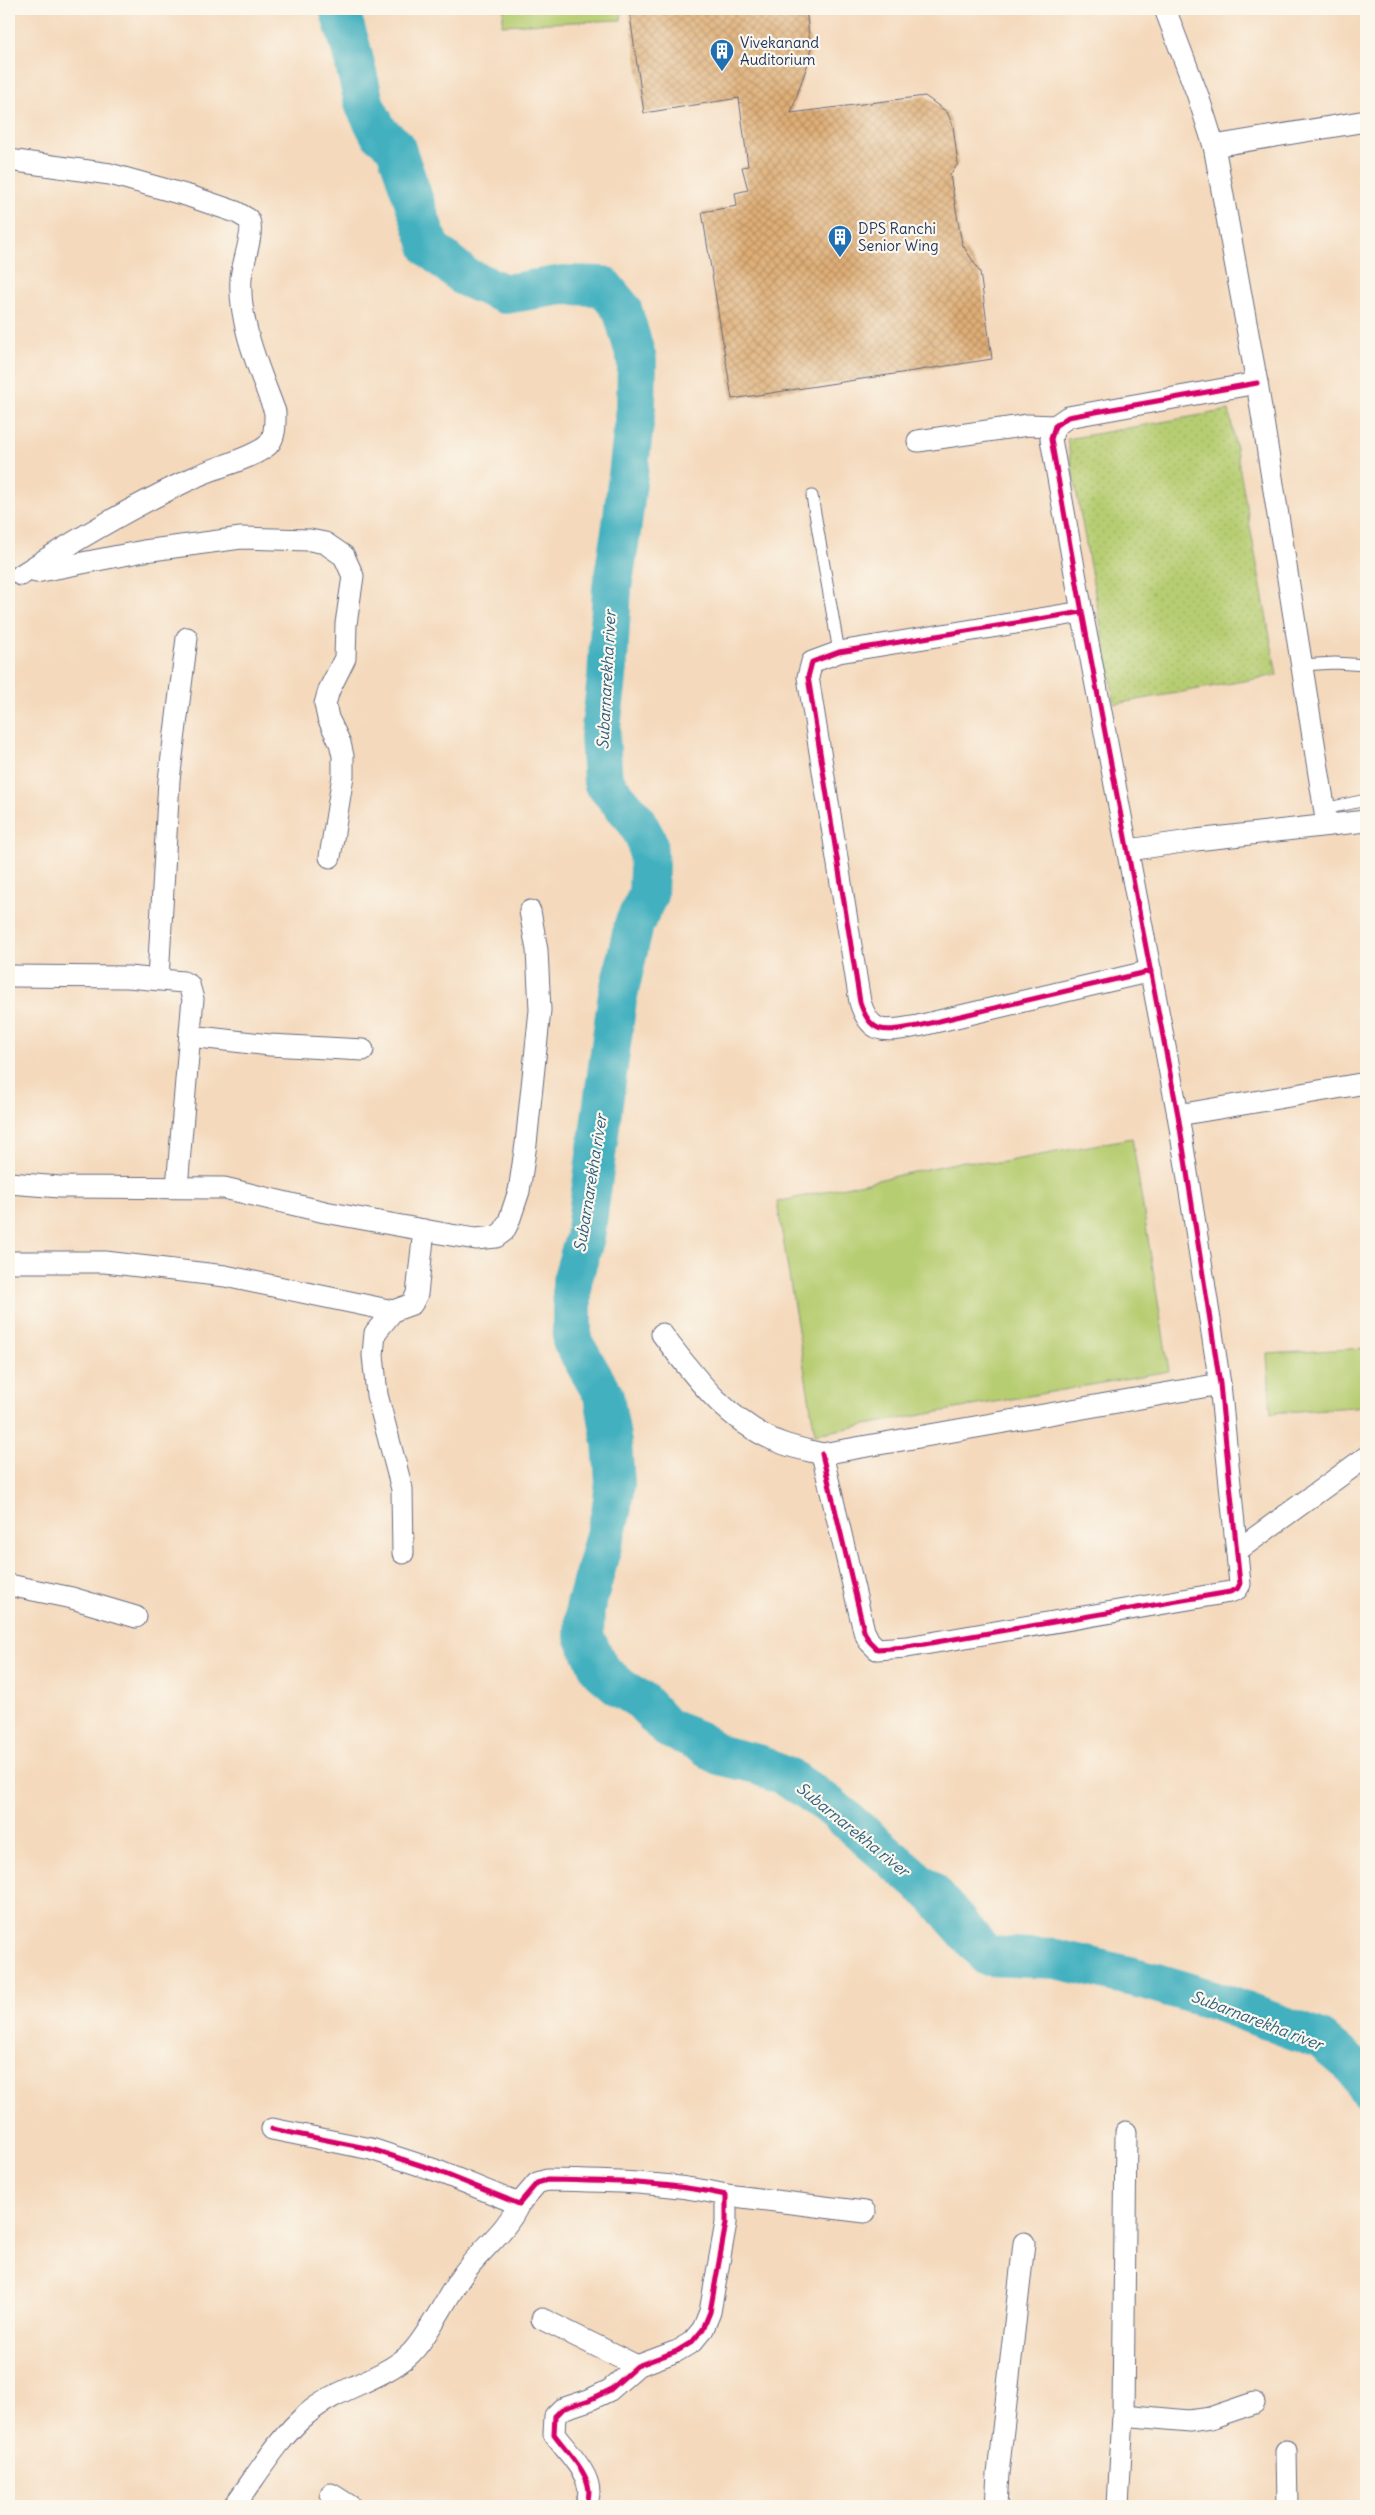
<svg xmlns="http://www.w3.org/2000/svg" width="1375" height="2515" font-family="Delius,sans-serif">
<style>
.grass{fill:url(#grass-dots);stroke:#697e68}
.pitch{fill:#b7cd72;stroke:#697e68}
.lines{fill:none;stroke-linecap:round;stroke-linejoin:round}
.river{stroke:#42b0bf;stroke-width:40}
.building{fill:url(#building-cross-hatch)}
.lane-casing{stroke:#676a7f;stroke-width:13}
.street-casing{stroke:#676a7f;stroke-width:23}
.lane{stroke:#fff;stroke-width:11}
.street{stroke:#fff;stroke-width:21}
.cycleway-casing{stroke:#fbf7ec;stroke-width:8}
.cycleway{stroke:#d6006c;stroke-width:5}
.labels{text-anchor:middle;dominant-baseline:central;stroke-width:4.5;stroke-linejoin:round;paint-order:stroke}
.poi-label{font-size:15px;fill:#1b2f5e;stroke:#fbf7ec;text-anchor:start}
.water-label{font-size:16px;font-style:italic;fill:#295c80;stroke:#fbf7ec}
</style>
<defs>
<pattern id="grass-dots" width="8" height="8" patternUnits="userSpaceOnUse" patternTransform="scale(1.25)"><rect width="8" height="8" fill="#b7cd72"/><path d="M2 2h.1M6 6h.1" fill="none" stroke="#9db065" stroke-width="1.8" stroke-linecap="round"/></pattern>
<pattern id="building-cross-hatch" width="8" height="8" patternUnits="userSpaceOnUse" patternTransform="scale(1.25)"><rect width="8" height="8" fill="#e0af76"/><path d="M0 0l8 8M0 8l8-8" fill="none" stroke="#b58f64"/></pattern>
</defs>
<rect width="100%" height="100%" fill="#fbf7ec"/>
<filter id="ink" filterUnits="userSpaceOnUse"><feTurbulence type="fractalNoise" baseFrequency=".02" numOctaves="2"/><feDisplacementMap in="SourceGraphic" scale="10" xChannelSelector="R" yChannelSelector="G"/><feConvolveMatrix kernelMatrix="1 2 1 2 8 2 1 2 1" color-interpolation-filters="sRGB"/></filter>
<filter id="wash" filterUnits="userSpaceOnUse"><feTurbulence type="fractalNoise" baseFrequency=".0096" numOctaves="4" result="noise"/><feDisplacementMap in="SourceGraphic" scale="20" xChannelSelector="R" yChannelSelector="G"/><feGaussianBlur stdDeviation="1.12" result="paint"/><feColorMatrix in="noise" values="0 0 0 0 0 0 0 0 0 0 0 0 0 0 0 0 0 1.4 0 .05"/><feComposite in="paint" operator="in"/></filter>
<g filter="url(#wash)">
<rect width="100%" height="100%" fill="#f4d9bc"/>
<polygon class="grass" points="1229,410 1277,675 1115,704 1067,439"/>
<g class="pitch">
<polygon points="504,9 622,9 621,20 502,25"/>
<polygon points="1132,1138 1169,1371 815,1434 777,1202 964,1161 998,1163"/>
<polygon points="1366,1348 1366,1406 1271,1413 1267,1354"/>
</g>
<g class="lines">
<polyline class="river" points="339,9 350,44 365,106 379,133 395,146 430,248 465,277 505,294 563,285 603,286 622,309 637,360 636,407 622,525 612,588 607,678 600,736 603,782 635,819 647,841 649,866 648,895 634,924 617,1000 585,1237 572,1281 572,1341 604,1396 612,1443 615,1483 611,1513 585,1609 584,1636 600,1670 621,1688 642,1701 667,1728 699,1741 719,1755 757,1764 794,1781 829,1805 934,1895 987,1956 1056,1959 1146,1980 1216,2001 1321,2040 1358,2071 1366,2087"/>
</g>
<g id="blocks">
<polygon class="building" points="629,9 806,9 811,54 791,113 925,96 947,112 953,126 958,164 950,175 962,244 980,272 992,359 732,399 702,212 737,206 735,193 748,190 742,167 748,166 739,98 644,113"/>
</g>
</g>
<g filter="url(#ink)">
<use href="#blocks" fill-opacity="0" stroke="#676a7f" stroke-width="1"/>
<g class="lines">
<defs>
<g id="lane">
<polyline points="812,496 839,652"/>
<polyline points="1301,665 1335,663 1366,665"/>
<polyline points="1324,809 1366,800"/>
</g>
<g id="street">
<polyline points="1165,9 1198,96 1214,146 1257,383 1327,825"/>
<polyline points="1214,146 1366,121"/>
<path d="M9,160L110,174L189,196L236,212L248,219C256,229 242,264 241,278C238,323 260,371 275,412C275,423 276,437 268,445C254,458 213,468 195,477C135,505 77,539 21,575"/>
<polyline points="918,441 1028,425 1055,426"/>
<polyline points="36,572 144,551 241,538 310,540 325,543 344,556 353,576 346,624 345,658 329,690 325,704 328,718 340,743 343,756 343,776 330,857"/>
<path d="M1082,612L839,652L812,662L808,677L860,1002C871,1037 886,1031 918,1026L1151,971"/>
<polyline points="1129,850 1196,840 1366,821"/>
<polyline points="9,976 128,977 183,982 189,985 193,999 192,1009 177,1187"/>
<polyline points="158,979 169,780 187,638"/>
<polyline points="190,1036 270,1045 363,1050"/>
<polyline points="1178,1115 1366,1083"/>
<polyline points="9,1183 60,1187 224,1188 325,1212 451,1235 476,1239 496,1237 504,1231 509,1221 519,1191 526,1144 540,1010 537,950 530,911"/>
<polyline points="9,1262 105,1262 225,1276 393,1311"/>
<path d="M662,1334C695,1378 730,1425 784,1444C796,1448 810,1451 822,1454L1220,1384"/>
<polyline points="822,1454 864,1631 869,1641 877,1649 907,1647 1230,1592 1237,1589 1240,1584 1220,1384 1178,1115 1082,612 1051,439 1055,426 1068,417 1257,383"/>
<polyline points="1238,1550 1366,1457"/>
<polyline points="403,1553 402,1489 377,1395 373,1355 375,1333 393,1311 412,1304 417,1294 424,1230"/>
<polyline points="9,1585 72,1598 136,1617"/>
<path d="M272,2129L371,2149L435,2170L519,2204L537,2183L547,2180C606,2181 668,2182 726,2195V2223L710,2312L703,2329L692,2342L677,2351L637,2366L610,2390L589,2400L562,2409L555,2416L554,2434C568,2454 600,2481 585,2506"/>
<polyline points="726,2195 865,2212"/>
<polyline points="542,2319 637,2366"/>
<polyline points="1123,2415 1189,2421 1210,2418 1254,2403"/>
<polyline points="1286,2451 1287,2506"/>
<polyline points="331,2494 350,2506"/>
<path d="M234,2506C256,2477 279,2437 307,2414C337,2388 379,2381 408,2356C424,2343 447,2297 461,2277C479,2250 505,2234 519,2204"/>
<polyline points="996,2506 998,2474 1024,2243"/>
<polyline points="1118,2506 1123,2415 1126,2132"/>
</g>
</defs>
<use href="#lane" class="lane-casing"/>
<use href="#street" class="street-casing"/>
<use href="#lane" class="lane"/>
<use href="#street" class="street"/>
<defs>
<g id="cycleway">
<path d="M1082,612L839,652L812,662L808,677L860,1002C871,1037 886,1031 918,1026L1151,971"/>
<polyline points="822,1454 864,1631 869,1641 877,1649 907,1647 1230,1592 1237,1589 1240,1584 1220,1384 1178,1115 1082,612 1051,439 1055,426 1068,417 1257,383"/>
<path d="M272,2129L371,2149L435,2170L519,2204L537,2183L547,2180C606,2181 668,2182 726,2195V2223L710,2312L703,2329L692,2342L677,2351L637,2366L610,2390L589,2400L562,2409L555,2416L554,2434C568,2454 600,2481 585,2506"/>
</g>
</defs>
<use href="#cycleway" class="cycleway-casing"/>
<use href="#cycleway" class="cycleway"/>
</g>
</g>
<defs>
<symbol id="building-pin" viewBox="-11 -11 22 30"><path d="M0 17L-7.5 6A9.5 9.5 0 1 1 7.5 6Z" fill="#1f6fb2" stroke="#fbf7ec"/><path d="M-4-6H4V6H1V3H-1V6H-4ZM-2.5-4.3h1.7v1.8h-1.7ZM.8-4.3h1.7v1.8H.8ZM-2.5-1h1.7V.8h-1.7ZM.8-1h1.7V.8H.8Z" fill="#fff"/></symbol>
</defs>
<g fill-rule="evenodd">
<use href="#building-pin" x="708" y="37" width="28" height="38"/>
<use href="#building-pin" x="826" y="223" width="28" height="38"/>
</g>
<g class="labels">
<g class="poi-label">
<text x="740" y="42">Vivekanand<tspan x="740" dy="17">Auditorium</tspan></text>
<text x="858" y="228">DPS Ranchi<tspan x="858" dy="17">Senior Wing</tspan></text>
</g>
<g class="water-label">
<text transform="translate(606 680) rotate(-87)">Subarnarekha river</text>
<text transform="translate(590 1183) rotate(-81)">Subarnarekha river</text>
<text transform="translate(853 1829) rotate(39)">Subarnarekha river</text>
<text transform="translate(1257 2020) rotate(21)">Subarnarekha river</text>
</g>
</g>
<rect width="1375" height="2515" fill="none" stroke="#fbf7ec" stroke-width="30"/>
</svg>
